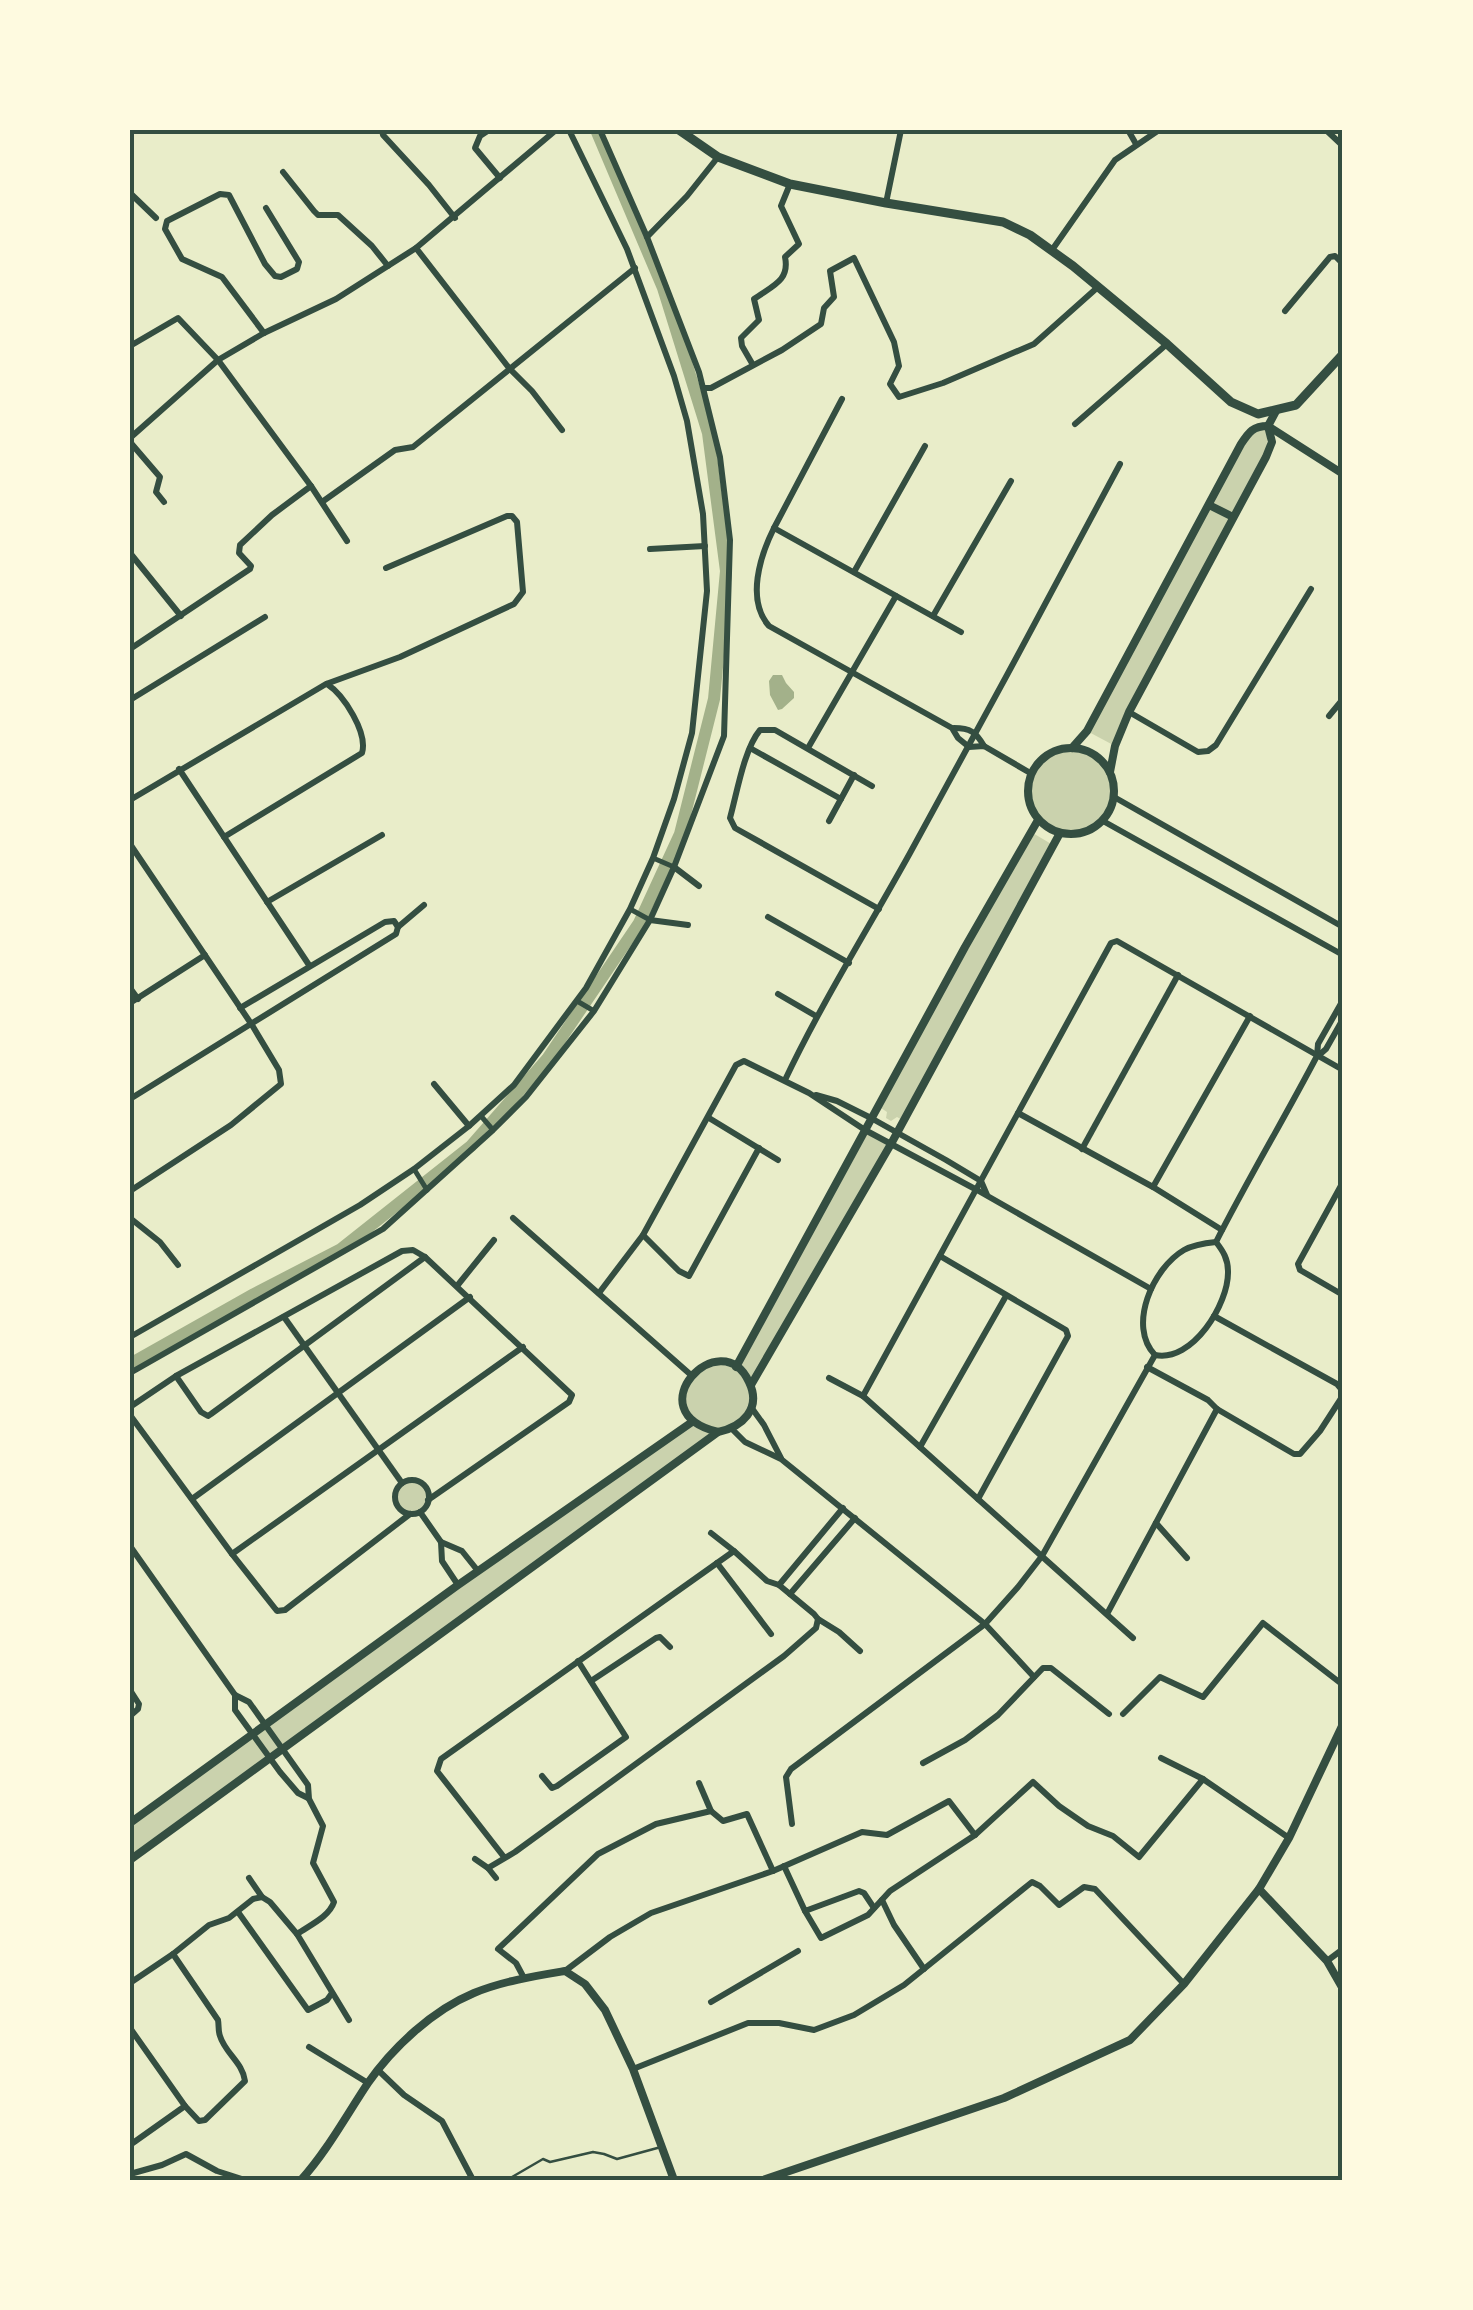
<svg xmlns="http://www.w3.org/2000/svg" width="1473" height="2310" font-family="Commissioner,sans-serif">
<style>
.green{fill:#cad2ad}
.water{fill:#a3b18a}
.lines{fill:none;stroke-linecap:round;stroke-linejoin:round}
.canal{stroke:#a3b18a;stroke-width:12}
.service{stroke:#344e41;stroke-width:2.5}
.pedestrian{stroke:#344e41;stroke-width:5}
.minor{stroke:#344e41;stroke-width:6}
.tertiary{stroke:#344e41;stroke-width:8}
.secondary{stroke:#344e41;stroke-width:9}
.neatline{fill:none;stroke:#344e41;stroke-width:4}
</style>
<rect width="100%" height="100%" fill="#e9edc9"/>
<g class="green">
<polygon points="1268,426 1266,457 1115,746 1087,731 1249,431"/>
<circle cx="1071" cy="791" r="43"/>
<polygon points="1031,832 1053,845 904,1121 897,1117 891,1121 886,1118 887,1112 878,1106"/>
<polygon points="865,1130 891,1144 751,1385 748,1415 717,1432 130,1859 130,1823 692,1422 684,1408 685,1385 712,1363 735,1367"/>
<circle cx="412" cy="1497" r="17"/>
</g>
<polygon class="water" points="773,675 782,675 786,683 794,692 794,698 782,709 778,710 770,695 769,681"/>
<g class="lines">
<polyline class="canal" points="130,1364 254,1294 341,1249 471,1146 547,1059 639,923 680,834 714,699 726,571 708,433 663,288 596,130"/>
<polyline class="service" points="507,2180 543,2159 550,2162 593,2152 604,2154 617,2159 661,2147"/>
<g class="pedestrian">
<polyline points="653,858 674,867"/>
<polyline points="630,909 650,920"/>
<polyline points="577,1001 594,1011"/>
<polyline points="481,1116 493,1130"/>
<polyline points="414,1169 427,1190"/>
</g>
<g class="minor">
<polyline points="382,130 383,135 429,185 455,218"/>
<polyline points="489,130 480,136 475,148 500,178"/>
<polyline points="1007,130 1058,130"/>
<polyline points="1128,130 1136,144"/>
<polyline points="1326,130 1343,146"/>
<polyline points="283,172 314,211 318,215 338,215 372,246 388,266"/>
<polyline points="130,193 156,218"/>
<polyline points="886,203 901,130"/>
<polyline points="647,237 687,196 718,157"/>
<polyline points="416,248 509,368 532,391 562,430"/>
<polyline points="1052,250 1115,160 1159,130"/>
<polyline points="1285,311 1330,257 1335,256 1343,264"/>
<polyline points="264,333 222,277 182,259 165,229 167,221 220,194 229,195 265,264 275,276 281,277 297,269 299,262 266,208"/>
<polyline points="130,346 178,318 218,360 311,486 347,541"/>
<path d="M753,365L742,346L741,338L759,320L754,299C772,286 790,281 785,257L799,244L781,206L790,184"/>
<polyline points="704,388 711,388 782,350 821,324 824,308 834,297 830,271 854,258 894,342 899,366 890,384 899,397 943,383 1034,344 1098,287"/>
<polyline points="842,399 774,528 961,632"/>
<polyline points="1075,424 1167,344"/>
<polyline points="130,438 218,360 264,333 336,299 416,248 556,130"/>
<polyline points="130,442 160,477 156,492 164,502"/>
<polyline points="322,502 395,450 413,447 635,268"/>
<path d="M774,528C760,556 746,600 769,626L952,728L958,738L969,747L984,746L1032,774"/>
<polyline points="650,549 705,546"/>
<polyline points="130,553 181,616"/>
<polyline points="854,572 925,446"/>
<polyline points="933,616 1011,481"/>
<polyline points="130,649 250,569 251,566 239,553 240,545 272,515 311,486"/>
<polyline points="130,700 265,617"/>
<polyline points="1129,712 1198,752 1208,751 1216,745 1311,589"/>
<polyline points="1329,716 1343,699"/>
<path d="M954,728C970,728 976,732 984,746"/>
<polyline points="750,748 841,799"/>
<polyline points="808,748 896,596"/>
<polyline points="179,769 309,965"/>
<path d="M872,786L775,730H760C744,749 737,793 730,818L735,828L879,909"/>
<polyline points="1114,797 1343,927"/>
<polyline points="130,800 326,684 400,657 514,604 523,592 517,522 512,516 507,516 386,568"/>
<polyline points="829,821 854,775"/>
<polyline points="1103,821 1343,955"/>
<path d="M224,837L362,753C368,733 344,695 327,684"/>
<polyline points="130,844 252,1025 279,1070 281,1084 231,1125 130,1191"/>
<polyline points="674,867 699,886"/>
<polyline points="267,902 382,835"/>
<polyline points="768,917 849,963"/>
<polyline points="650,920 688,925"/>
<polyline points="130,988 138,999"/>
<polyline points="778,994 816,1016"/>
<polyline points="130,1003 205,955"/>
<polyline points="240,1008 385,922 394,921 398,927"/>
<polyline points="1318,1056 1326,1049 1343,1019"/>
<path d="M785,1080C822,1002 868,929 910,853C981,724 1051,594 1120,464"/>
<polyline points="434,1084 469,1126"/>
<polyline points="816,1095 837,1101 871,1118 946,1160 981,1181 987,1195"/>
<polyline points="130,1099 396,934 398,927 424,905"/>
<polyline points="1018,1113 1153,1187 1222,1230"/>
<polyline points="709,1118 778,1160"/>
<polyline points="1082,1149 1178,975"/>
<polyline points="1343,1182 1298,1264 1300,1270 1343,1295"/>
<polyline points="1153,1187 1250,1016"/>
<polyline points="130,1218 160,1242 178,1265"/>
<polyline points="513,1218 691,1375"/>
<polyline points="643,1235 679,1271 689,1276 759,1148"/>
<path d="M1216,1242C1223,1251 1228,1259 1228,1271C1229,1304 1192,1363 1155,1355C1127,1326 1153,1268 1184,1250C1193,1245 1206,1243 1216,1242Z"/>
<path d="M1216,1242C1248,1179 1284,1119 1317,1056L1318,1044L1343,1000"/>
<polyline points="940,1256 1066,1330 1068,1336 978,1499"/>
<polyline points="457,1286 494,1240"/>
<polyline points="599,1293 643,1235 736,1065 744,1061 809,1093 865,1130 977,1190 1151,1289"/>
<polyline points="284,1317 402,1483"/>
<polyline points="130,1337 360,1205 414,1169 469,1126 514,1085 586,988 630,909 653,858 674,799 692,733 707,591 703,514 687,421 674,376 627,249 569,130"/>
<polyline points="1147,1367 1208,1400 1217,1409 1294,1454 1300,1454 1320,1431 1342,1397 1342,1390 1337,1384 1214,1316"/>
<polyline points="130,1373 383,1229 493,1130 526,1097 594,1011 650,920 674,867 724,736 730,540 720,457 699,372 647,237 600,130"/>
<polyline points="176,1376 201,1412 208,1416 211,1414 425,1257"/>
<polyline points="829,1378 863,1396 1133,1638"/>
<polyline points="863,1396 1111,943 1117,941 1343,1070"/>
<polyline points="130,1407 176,1376 402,1251 413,1250 425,1257 572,1395 569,1402 428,1500"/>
<polyline points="751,1407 764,1425 781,1458"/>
<polyline points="130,1415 232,1554 277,1611 285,1610 410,1514"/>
<polyline points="732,1429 745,1442 781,1459 985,1624 1034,1677"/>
<polyline points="920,1447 1006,1296"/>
<circle cx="412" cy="1497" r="17"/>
<polyline points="192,1499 470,1297"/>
<polyline points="420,1512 441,1542 442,1561 458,1585"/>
<polyline points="1156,1523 1187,1558"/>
<polyline points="711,1533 734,1551"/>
<polyline points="441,1542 462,1551 478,1571"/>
<path d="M130,1546L235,1695L249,1702L308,1785L309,1799L323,1826L313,1863L334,1902C329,1917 310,1925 297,1934L349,2020"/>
<polyline points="232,1554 523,1347"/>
<polyline points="717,1563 771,1634"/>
<polyline points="779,1585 843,1508"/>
<polyline points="790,1594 855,1518"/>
<polyline points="1107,1614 1217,1409"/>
<polyline points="818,1619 839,1632 860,1651"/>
<polyline points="591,1681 656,1638 660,1637 670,1647"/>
<polyline points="130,1690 139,1704 138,1709 130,1716"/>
<polyline points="235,1695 235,1710 280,1772 298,1793 308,1798"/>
<polyline points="1123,1714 1160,1677 1203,1697 1263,1623 1343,1685"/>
<polyline points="1161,1758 1203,1779"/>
<polyline points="923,1763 965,1740 998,1715 1043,1668 1051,1668 1109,1714"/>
<polyline points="542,1776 552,1788 557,1786 626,1737 578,1661"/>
<polyline points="699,1783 711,1811"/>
<polyline points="792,1824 786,1777 791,1769 985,1624 1018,1587 1042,1556 1155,1355"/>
<polyline points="475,1859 488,1868 515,1852 784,1656 816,1628 818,1619 814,1614 779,1585 767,1581 734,1551 441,1759 437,1771 504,1857"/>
<polyline points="784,1866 805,1911 859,1891 864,1893 874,1908"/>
<polyline points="488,1868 496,1878"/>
<polyline points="249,1878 262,1897"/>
<polyline points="882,1900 894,1925 924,1969"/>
<polyline points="805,1911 821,1938 868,1915 890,1891 975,1835 1033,1782 1059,1806 1088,1826 1113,1836 1139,1857 1203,1779 1289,1838"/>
<polyline points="238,1912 308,2010 327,2000 332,1993"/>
<polyline points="1327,1961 1343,1949"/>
<polyline points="565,1971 610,1937 651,1913 773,1871 862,1832 887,1835 949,1801 975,1835"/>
<polyline points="524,1978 516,1963 498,1949 598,1854 656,1824 711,1811 723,1821 747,1814 773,1871"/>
<polyline points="130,1983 173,1954 209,1925 229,1918 253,1899 262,1897 270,1902 297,1934"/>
<polyline points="711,2002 798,1951"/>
<path d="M130,2028L185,2106L199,2121L205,2120L245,2081C243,2063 225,2053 220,2036C218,2031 219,2025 218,2020L173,1954"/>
<polyline points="309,2047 368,2083"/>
<polyline points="633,2069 748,2023 779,2023 814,2030 854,2015 904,1985 1032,1882 1040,1886 1059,1905 1084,1887 1095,1889 1184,1984"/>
<polyline points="378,2070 404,2095 442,2121 473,2180"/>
<polyline points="130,2145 185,2106"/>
<polyline points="130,2174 162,2165 186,2154 217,2171 245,2180"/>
</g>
<g class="tertiary">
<polyline points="1268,426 1343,474"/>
<polyline points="1209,505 1233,517"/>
<path d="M1072,748L1087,731L1241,444C1249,432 1253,426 1268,426"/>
<circle cx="1071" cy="791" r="43"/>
<polyline points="1110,772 1115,746 1129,712 1266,457 1272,442 1268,426 1276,411"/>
<polyline points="736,1367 965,947 1038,820"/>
<polyline points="751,1385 891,1144 1060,833"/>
<polyline points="130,1823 458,1585 692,1422"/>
<path d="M130,1860L718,1432C742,1427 762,1409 749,1382C721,1321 634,1412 718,1432"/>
<polyline points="1259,1889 1327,1961 1343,1989"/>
<path d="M301,2180C327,2151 346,2116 368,2083C393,2047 433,2010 474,1993C503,1981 535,1976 565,1971L585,1984L605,2010L633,2069L674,2180"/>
<polyline points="763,2180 1004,2098 1130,2040 1184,1984 1259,1889 1289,1838 1343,1724"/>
</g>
<polyline class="secondary" points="679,130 718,157 790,184 886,203 1003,222 1030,235 1073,266 1167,344 1231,402 1258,414 1296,405 1343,354"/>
</g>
<rect width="1473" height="2310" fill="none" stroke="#fefae0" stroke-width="265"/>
<rect x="132" y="132" width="1208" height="2046" class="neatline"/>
</svg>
